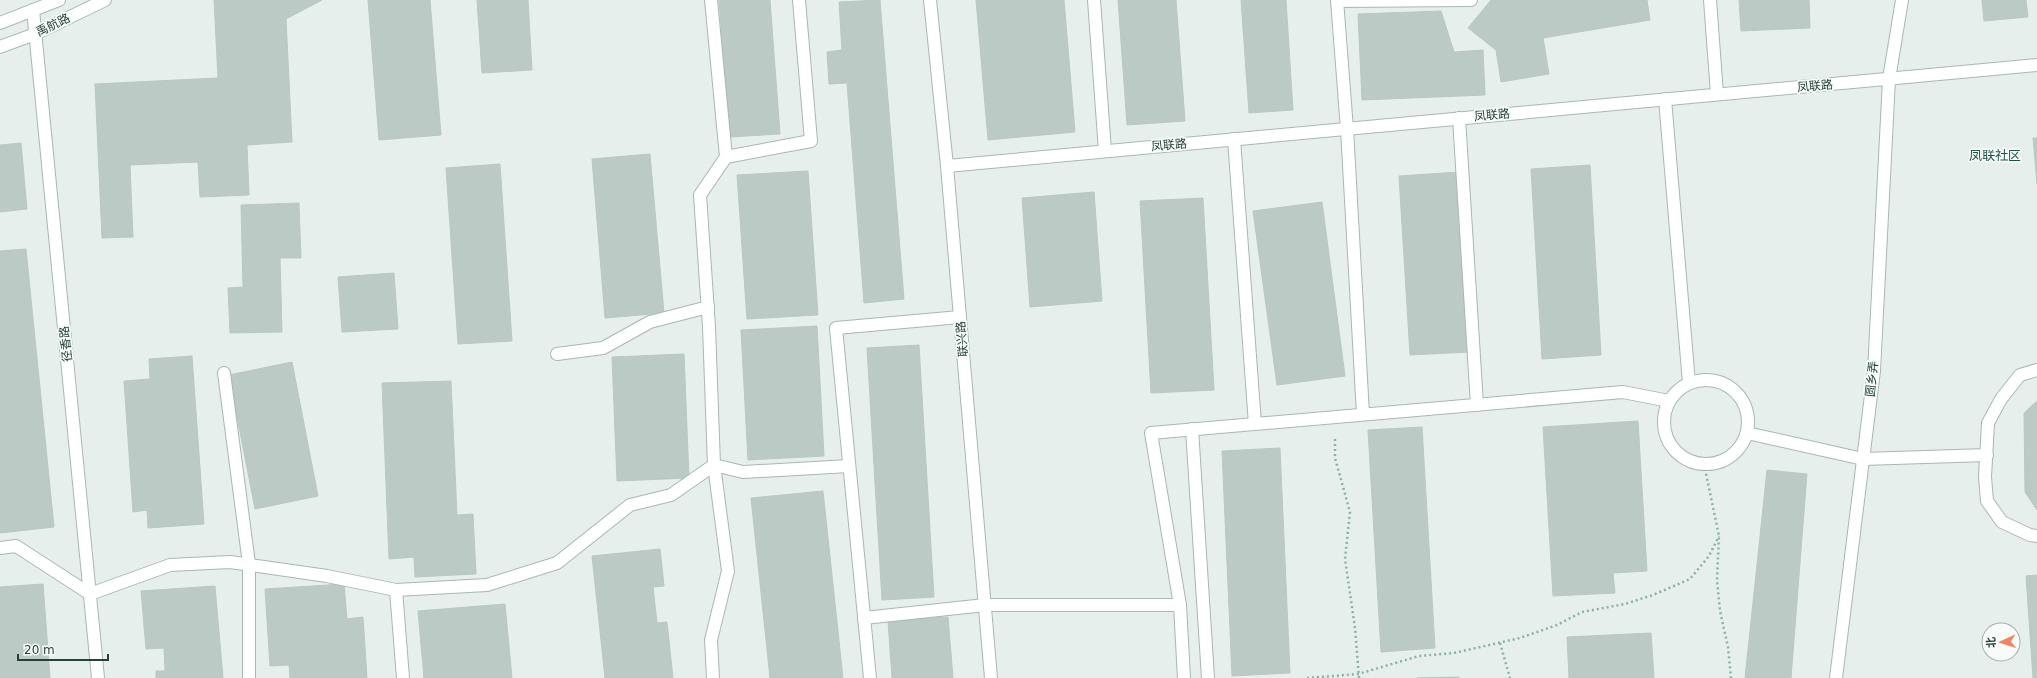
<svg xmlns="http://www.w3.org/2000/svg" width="2037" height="678" font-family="'DejaVu Sans','Noto Sans SC',sans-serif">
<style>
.building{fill:#bbcac4;stroke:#b8c9c2}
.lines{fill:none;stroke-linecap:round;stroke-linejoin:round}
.service-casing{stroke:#a8b8b2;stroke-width:14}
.minor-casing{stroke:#a8b8b2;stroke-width:14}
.tertiary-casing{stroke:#a8b8b2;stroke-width:14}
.secondary-casing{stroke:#a4bbb3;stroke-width:14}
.path{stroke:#86b3a5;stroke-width:2.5;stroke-dasharray:2 3;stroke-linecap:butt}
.service{stroke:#fff;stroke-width:12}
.minor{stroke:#fff;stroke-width:12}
.tertiary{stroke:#fff;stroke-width:12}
.secondary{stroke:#fff;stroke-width:12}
.labels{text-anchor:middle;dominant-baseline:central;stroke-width:3.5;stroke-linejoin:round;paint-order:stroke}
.street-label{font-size:12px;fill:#24423a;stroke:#f7fbf9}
.neighbourhood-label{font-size:13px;fill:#1f5548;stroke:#f7fbf9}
</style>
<rect width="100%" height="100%" fill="#e6efeb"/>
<g class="building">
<polygon points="214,0 322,0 286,19 292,142 247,145 249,195 200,197 198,162 130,165 133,237 102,238 95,84 218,78"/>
<polygon points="368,0 430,0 441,135 379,140"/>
<polygon points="477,0 528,0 532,70 482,73"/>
<polygon points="719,0 770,0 780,134 730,137"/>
<polygon points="880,0 904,299 864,303 847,83 829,84 827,52 842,50 839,2"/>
<polygon points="976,0 1064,0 1075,132 988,140"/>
<polygon points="1118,0 1176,0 1185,121 1127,125"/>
<polygon points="1241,0 1286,0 1293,110 1249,113"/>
<polygon points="1491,0 1647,0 1650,20 1543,38 1549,74 1501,82 1496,50 1468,28"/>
<polygon points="1739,0 1809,0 1810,28 1741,31"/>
<polygon points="1982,0 2026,0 2028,17 1984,21"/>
<polygon points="1441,11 1454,52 1483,50 1485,95 1362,100 1358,14"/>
<polygon points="2033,138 2037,138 2037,184"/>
<polygon points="21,143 27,209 0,212 0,145"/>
<polygon points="650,154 664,313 605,318 592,159"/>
<polygon points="500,164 512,341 458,344 446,168"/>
<polygon points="1590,165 1601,355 1542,359 1531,169"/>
<polygon points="808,171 818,315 747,319 737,175"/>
<polygon points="1459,172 1470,352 1410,355 1399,176"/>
<polygon points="1094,192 1102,301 1030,307 1022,198"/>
<polygon points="1203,198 1214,390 1151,393 1140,201"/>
<polygon points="1322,202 1345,376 1277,385 1253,211"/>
<polygon points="299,203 301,258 280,258 282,332 230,333 228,288 243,287 241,205"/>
<polygon points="26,249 54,527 0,533 0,251"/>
<polygon points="394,273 398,329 342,332 338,277"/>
<polygon points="817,326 824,456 748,460 741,330"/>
<polygon points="919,345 934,597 882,600 867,348"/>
<polygon points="684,354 689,478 617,481 612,357"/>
<polygon points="192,356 204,524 148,528 147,510 133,512 124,381 150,379 149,359"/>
<polygon points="292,362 318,496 255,509 229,375"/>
<polygon points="451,381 457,515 473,514 476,574 415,577 414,557 389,559 382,383"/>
<polygon points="2037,401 2037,510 2025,492 2024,413"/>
<polygon points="1638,421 1647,571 1613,573 1615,593 1553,596 1543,427"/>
<polygon points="1422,427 1435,648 1381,652 1368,430"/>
<polygon points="1280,448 1290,673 1232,676 1222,451"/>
<polygon points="1767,470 1807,474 1791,678 1745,678"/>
<polygon points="823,491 843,678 770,678 751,498"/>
<polygon points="660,549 664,586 653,587 657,623 667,622 673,678 605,678 592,556"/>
<polygon points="2037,575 2037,678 2033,678 2026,576"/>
<polygon points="43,584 50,678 0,678 0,587"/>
<polygon points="344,584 347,619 363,617 367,678 290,678 289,665 270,666 265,589"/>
<polygon points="215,586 223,678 156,678 156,671 165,671 164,648 146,649 141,591"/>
<polygon points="505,604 512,678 424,678 418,611"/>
<polygon points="948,617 953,678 892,678 888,621"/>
<polygon points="1651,633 1654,678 1569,678 1567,637"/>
<polygon points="1459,677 1459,678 1417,678"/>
</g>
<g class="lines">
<defs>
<g id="service">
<polyline points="711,0 726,157"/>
<polyline points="1094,0 1105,151"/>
<polyline points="1337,0 1347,129 1363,414"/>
<polyline points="1710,0 1717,94"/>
<polyline points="1337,1 1471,0"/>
<polyline points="1889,79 1902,0"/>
<polyline points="1665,99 1689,383"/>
<polyline points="1459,118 1477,405"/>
<polyline points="1234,139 1255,424"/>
<polyline points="557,354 603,348 650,322 708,307"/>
<polyline points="2037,370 2020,375 2001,399 1988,423 1985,477 1987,501 2002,522 2030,535 2037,536"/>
<polyline points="224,373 249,564 249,678"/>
<circle cx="1706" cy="422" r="42"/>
<polyline points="1192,429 1208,678"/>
<polyline points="1747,433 1863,459 1987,455"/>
<polyline points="0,548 16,546 90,594 170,565 230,562 327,576 396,590 487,585 557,563 630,505 671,495 714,465 709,327 700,195 726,157 811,141 799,0"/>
<polyline points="396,590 403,678"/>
<polyline points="864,618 985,605 1180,605"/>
<polyline points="713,678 711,640 728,571 714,465 743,472 849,466"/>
<polyline points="870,678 836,328 960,317"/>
<polyline points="1184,678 1180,605 1151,433 1623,392 1669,401"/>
</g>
<g id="minor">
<polyline points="33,10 98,678"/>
<polyline points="947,166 2037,65"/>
<polyline points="1836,678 1874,371 1889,79"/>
</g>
<polyline id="tertiary" points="930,0 947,166 991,678"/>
<g id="secondary">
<polyline points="0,23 59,0"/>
<polyline points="0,47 35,34 105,0"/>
</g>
</defs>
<use href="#service" class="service-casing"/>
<use href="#minor" class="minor-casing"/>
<use href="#tertiary" class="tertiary-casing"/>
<use href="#secondary" class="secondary-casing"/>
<g class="path">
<polyline points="1335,439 1335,458 1350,512 1345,559 1355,628 1359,678"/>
<polyline points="1704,464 1719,536 1717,580 1720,611 1728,647 1731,678"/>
<polyline points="1500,643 1510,678"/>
<polyline points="1307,678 1358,674 1419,656 1454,653 1520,638 1557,625 1582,612 1625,604 1653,595 1690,579 1709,556 1719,536"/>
</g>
<use href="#service" class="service"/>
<use href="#minor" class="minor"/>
<use href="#tertiary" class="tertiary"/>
<use href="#secondary" class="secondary"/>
</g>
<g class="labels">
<g class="street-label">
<text transform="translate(53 25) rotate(-26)">禹航路</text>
<text transform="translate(1815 86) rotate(-5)">凤联路</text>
<text transform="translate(1492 115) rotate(-5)">凤联路</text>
<text transform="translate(1169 145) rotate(-5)">凤联路</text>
<text transform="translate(962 339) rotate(-95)">联兴路</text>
<text transform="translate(66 344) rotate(-96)">径香路</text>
<text transform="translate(1872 379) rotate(-84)">圆乡弄</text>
</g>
<g class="neighbourhood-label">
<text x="1995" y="155">凤联社区</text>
</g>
</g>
<g transform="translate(2001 642) rotate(267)"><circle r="19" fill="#f7fbf9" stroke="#a3b1ad"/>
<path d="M0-3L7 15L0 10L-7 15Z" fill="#f4845f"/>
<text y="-6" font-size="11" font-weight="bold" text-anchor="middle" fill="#24423a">北</text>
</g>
<path d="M18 654v6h90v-6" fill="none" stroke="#24423a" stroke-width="2"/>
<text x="24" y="654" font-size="12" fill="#24423a" stroke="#f7fbf9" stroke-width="3" paint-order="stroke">20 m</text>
</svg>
